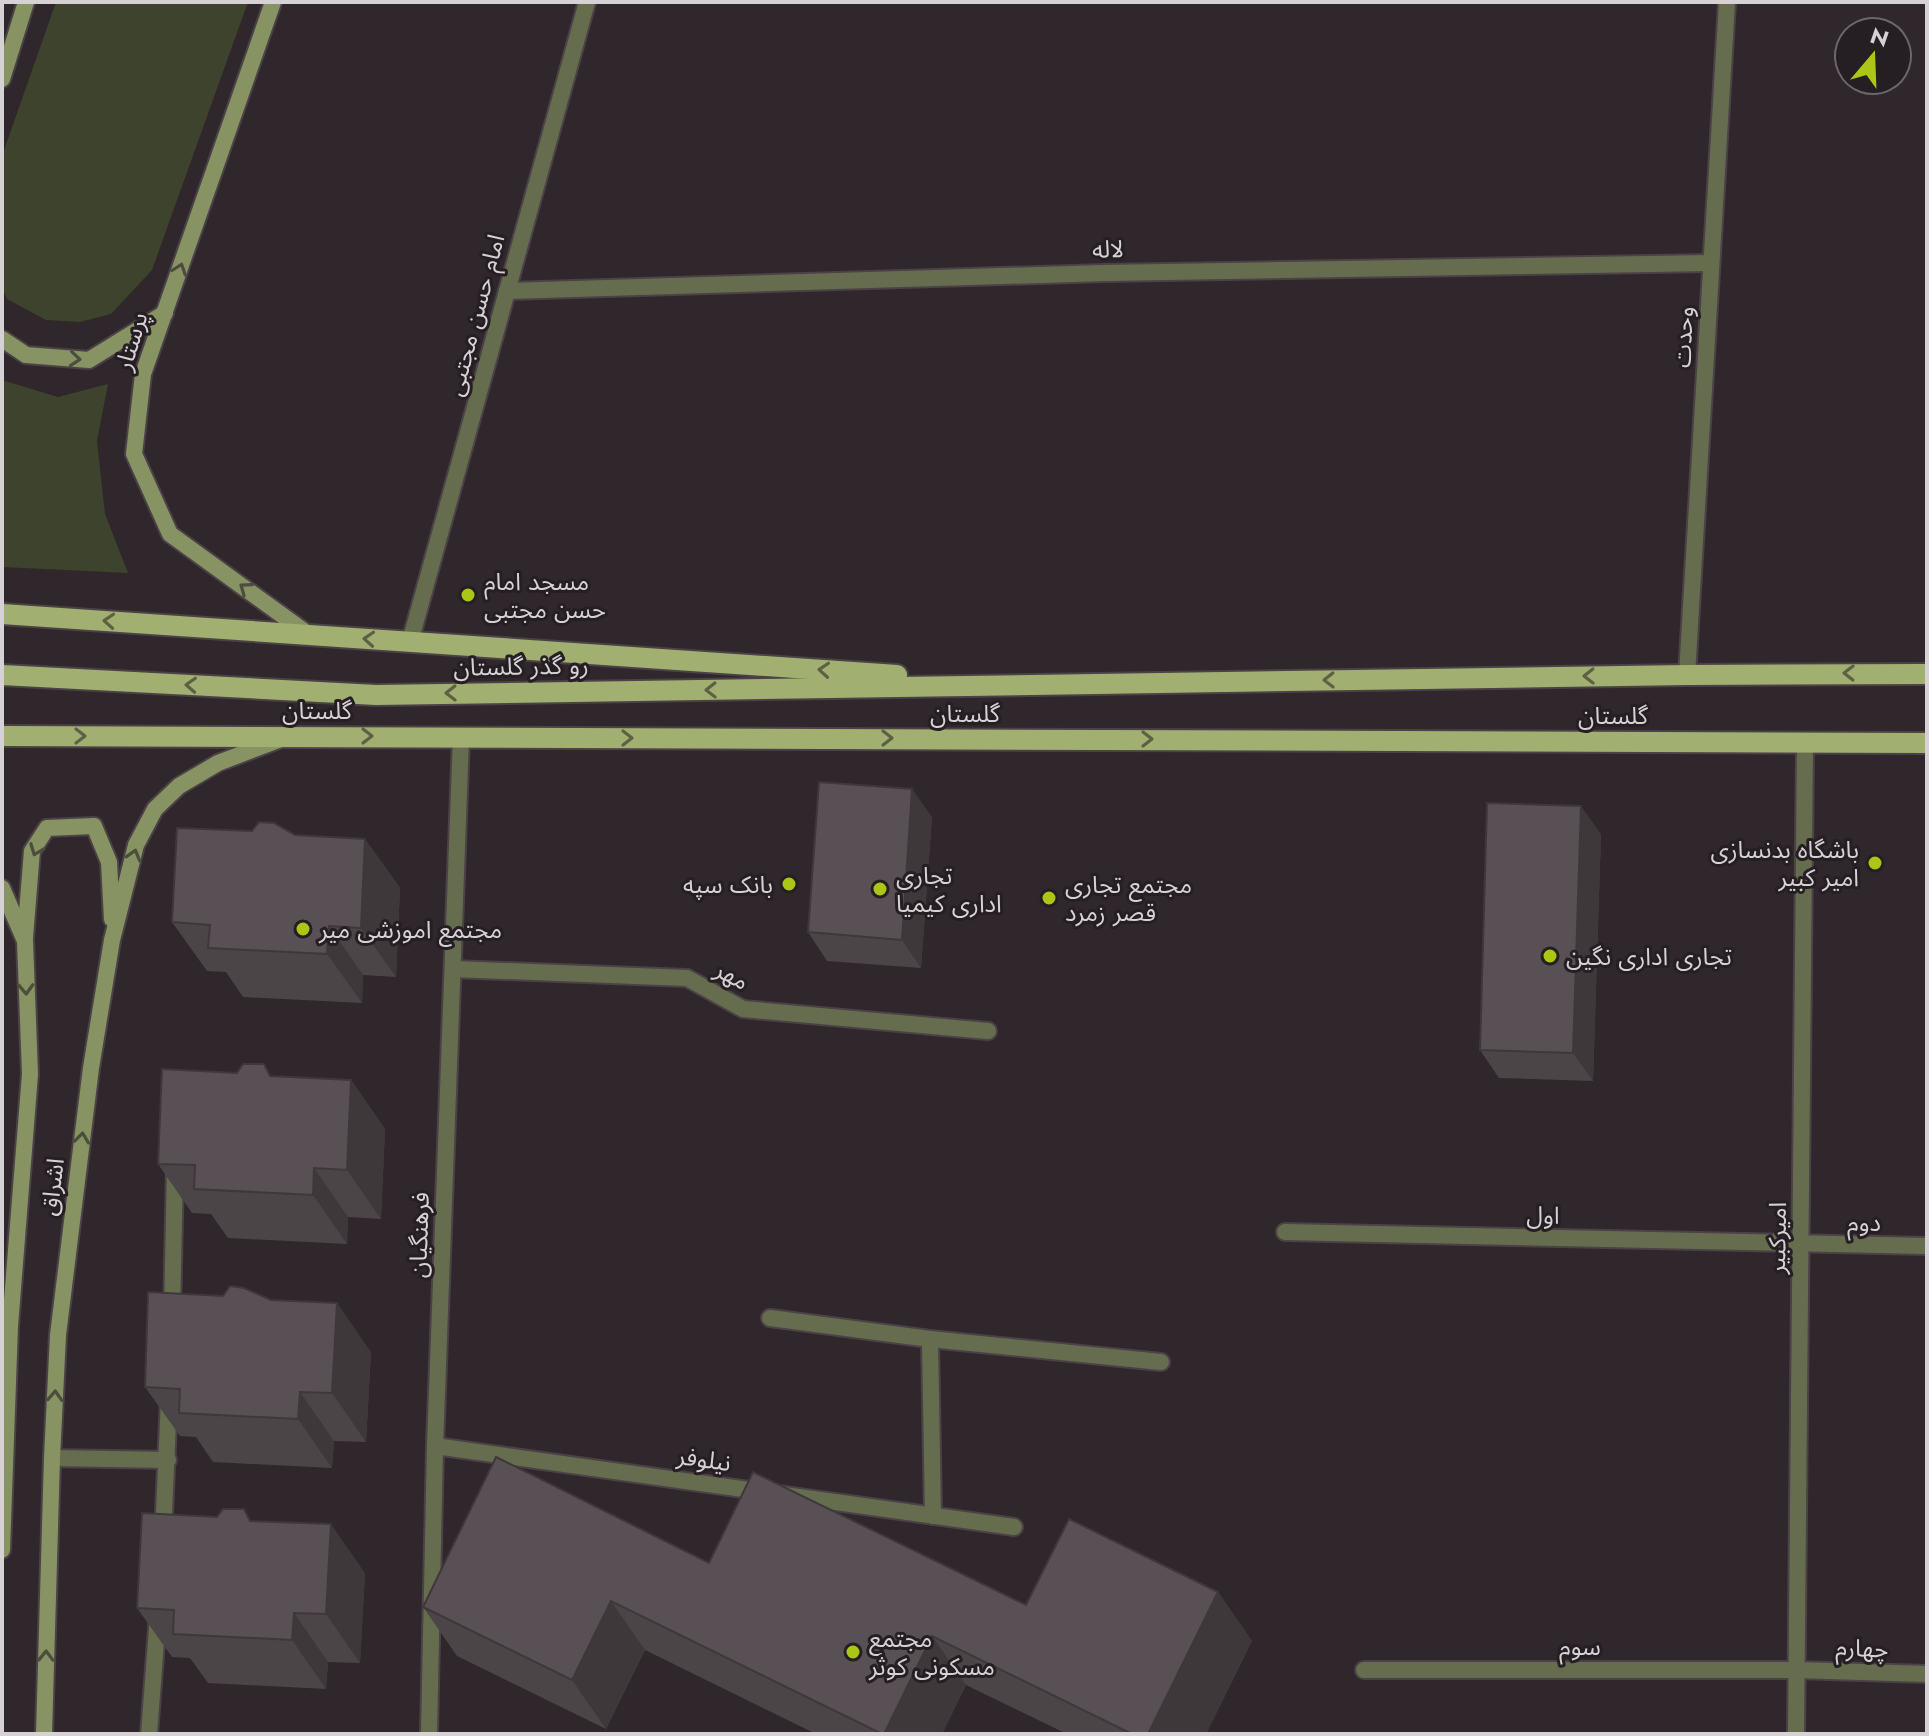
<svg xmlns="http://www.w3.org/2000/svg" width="1929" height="1736" font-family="Jost,'Noto Sans Arabic',sans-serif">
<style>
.grass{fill:#3d432c}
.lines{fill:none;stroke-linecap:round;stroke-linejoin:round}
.lane-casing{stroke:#4a4246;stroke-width:20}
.street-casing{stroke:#4a4246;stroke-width:20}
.secondary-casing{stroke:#4a4246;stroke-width:20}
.primary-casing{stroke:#4a4246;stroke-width:24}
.lane{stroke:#666d4f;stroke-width:16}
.street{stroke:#666d4f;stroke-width:16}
.secondary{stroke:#879362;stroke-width:16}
.primary{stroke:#a1b070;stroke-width:20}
.wall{fill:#4c4548}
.shaded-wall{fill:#3e383b}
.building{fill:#585054;stroke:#3e383b;stroke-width:2}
.oneway{stroke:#4c4d3c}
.oneway2{stroke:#5d6045}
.poi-dot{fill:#abc614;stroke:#251e22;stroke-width:3}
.labels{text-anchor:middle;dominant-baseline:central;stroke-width:6;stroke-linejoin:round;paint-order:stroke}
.street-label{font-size:24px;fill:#d6d1d4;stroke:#251e22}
.poi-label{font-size:24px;fill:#d6d1d4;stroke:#251e22;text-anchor:start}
</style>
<rect width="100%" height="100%" fill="#2f272b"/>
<g class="grass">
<polygon points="56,2 248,2 152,270 111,314 80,322 46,320 7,299 2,287 2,156"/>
<polygon points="2,380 58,397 108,384 97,441 105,514 128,573 2,567"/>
</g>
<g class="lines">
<defs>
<g id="lane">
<polyline points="770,1318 930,1339 1161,1362"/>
<polyline points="930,1339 933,1516"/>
</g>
<g id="street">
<polyline points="507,291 1104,273 1711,263"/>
<polyline points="410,642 587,2"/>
<polyline points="1687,675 1727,2"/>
<polyline points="453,969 687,978 743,1009 988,1031"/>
<polyline points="1285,1232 1927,1246"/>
<polyline points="172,1316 175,1167"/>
<polyline points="435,1446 1014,1527"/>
<polyline points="52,1458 168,1460"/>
<polyline points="163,1536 169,1399"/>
<polyline points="1364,1670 1797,1670 1927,1674"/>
<polyline points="149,1734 158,1615"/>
<polyline points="429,1734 435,1446 461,737"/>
<polyline points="1796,1734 1805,742"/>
</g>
<g id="secondary">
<polyline points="273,2 143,374 134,454 170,534 308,634"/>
<polyline points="2,79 26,2"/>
<polyline points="2,339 26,355 89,360 165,313"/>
<polyline points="2,888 25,941 30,1074 10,1326 2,1550"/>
<polyline points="25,937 32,851 47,828 94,826 109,862 112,919"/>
<polyline points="44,1734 52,1458 58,1335 91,1068 112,940 136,845 155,809 179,786 218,763 281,739"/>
</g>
<g id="primary">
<polyline points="2,614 897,675"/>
<polyline points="2,675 376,695 1687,675 1927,674"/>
<polyline points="2,736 1927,743"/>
</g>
</defs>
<use href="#lane" class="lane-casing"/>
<use href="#street" class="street-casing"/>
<use href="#secondary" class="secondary-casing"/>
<use href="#primary" class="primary-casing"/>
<use href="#lane" class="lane"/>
<use href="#street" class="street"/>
<use href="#secondary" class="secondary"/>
<use href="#primary" class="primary"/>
</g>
<g class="wall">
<polygon points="932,817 921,968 827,961 808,932"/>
<polygon points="252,831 295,835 365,839 400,888 396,977 363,975 362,1003 243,997 226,972 207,971 172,922"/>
<polygon points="1601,834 1593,1081 1499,1078 1480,1050"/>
<polygon points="273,1076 351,1080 385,1129 381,1219 348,1217 347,1244 228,1238 211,1214 192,1213 158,1164"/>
<polygon points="371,1352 366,1442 334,1441 332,1468 213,1462 196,1437 180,1436 145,1387"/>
<polygon points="252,1521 365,1573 360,1663 328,1662 326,1689 208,1683 190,1658 172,1657 137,1608"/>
<polygon points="709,1563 1026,1605 1218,1592 1252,1641 1206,1734 1067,1734 966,1685 942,1734 816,1734 645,1650 606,1729 457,1656 423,1607"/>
</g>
<g class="shaded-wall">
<polygon points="912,789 932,817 921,968 902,940"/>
<polygon points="1581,806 1601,834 1593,1081 1573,1053"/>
<polygon points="365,839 400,888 396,977 361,928"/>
<polygon points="329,926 363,975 362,1003 327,954"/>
<polygon points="351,1080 385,1129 381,1219 347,1170"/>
<polygon points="314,1168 348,1217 347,1244 313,1195"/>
<polygon points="337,1303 371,1352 366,1442 332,1393"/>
<polygon points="300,1392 334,1441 332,1468 298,1419"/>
<polygon points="331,1524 365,1573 360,1663 326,1614"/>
<polygon points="1218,1592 1252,1641 1206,1734 1148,1734"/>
<polygon points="611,1601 645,1650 606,1729 572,1680"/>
<polygon points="294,1613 328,1662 326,1689 292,1640"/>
<polygon points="932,1636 966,1685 942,1734 884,1734"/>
</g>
<g class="building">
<polygon points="819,782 912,789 902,940 808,932"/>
<polygon points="1487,803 1581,806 1573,1053 1480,1050"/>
<polygon points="259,822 274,823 295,835 365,839 361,928 329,926 327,954 208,948 210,925 172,922 177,828 252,831"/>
<polygon points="243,1064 264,1064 270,1076 351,1080 347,1170 314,1168 313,1195 194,1189 195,1165 158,1164 162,1069 237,1073"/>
<polygon points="230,1286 244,1288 271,1300 337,1303 332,1393 300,1392 298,1419 179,1413 180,1389 145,1387 148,1292 223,1296"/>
<polygon points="496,1457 709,1563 753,1472 1026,1605 1069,1519 1218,1592 1148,1734 1132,1734 932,1636 884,1734 882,1734 611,1601 572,1680 423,1607"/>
<polygon points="223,1509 244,1509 250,1521 331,1524 326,1614 294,1613 292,1640 173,1634 174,1610 137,1608 142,1513 217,1517"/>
</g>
<defs><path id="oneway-chevron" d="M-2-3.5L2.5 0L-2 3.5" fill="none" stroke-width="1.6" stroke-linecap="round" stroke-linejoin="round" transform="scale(2)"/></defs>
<g class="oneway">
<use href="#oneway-chevron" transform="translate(180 269) rotate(-71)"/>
<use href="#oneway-chevron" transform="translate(75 359) rotate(5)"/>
<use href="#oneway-chevron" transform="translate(245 588) rotate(-144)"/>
<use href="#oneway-chevron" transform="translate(36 850) rotate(111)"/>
<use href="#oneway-chevron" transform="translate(134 855) rotate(-74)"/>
<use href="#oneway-chevron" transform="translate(26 989) rotate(88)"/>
<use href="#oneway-chevron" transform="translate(82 1138) rotate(-83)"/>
<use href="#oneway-chevron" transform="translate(55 1396) rotate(-87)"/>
<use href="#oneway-chevron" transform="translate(46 1656) rotate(-89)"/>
</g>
<g class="oneway2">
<use href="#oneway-chevron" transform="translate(109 621) rotate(-176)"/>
<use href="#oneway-chevron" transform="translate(369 639) rotate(-176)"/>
<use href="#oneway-chevron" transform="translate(824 670) rotate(-176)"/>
<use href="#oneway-chevron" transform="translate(1849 673) rotate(-179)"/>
<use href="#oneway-chevron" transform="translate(1589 676) rotate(179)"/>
<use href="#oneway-chevron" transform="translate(1329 680) rotate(179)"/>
<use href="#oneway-chevron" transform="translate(191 685) rotate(-177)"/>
<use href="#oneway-chevron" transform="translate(711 690) rotate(179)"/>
<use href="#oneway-chevron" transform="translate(451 693) rotate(179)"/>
<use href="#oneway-chevron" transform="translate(80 736)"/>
<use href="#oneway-chevron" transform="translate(367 736)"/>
<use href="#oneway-chevron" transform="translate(627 738)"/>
<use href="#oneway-chevron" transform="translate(887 738)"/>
<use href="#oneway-chevron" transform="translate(1147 739)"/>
</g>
<g class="poi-dot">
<circle cx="468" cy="595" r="8"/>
<circle cx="1875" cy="863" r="8"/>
<circle cx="789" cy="884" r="8"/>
<circle cx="880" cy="889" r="8"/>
<circle cx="1049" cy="898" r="8"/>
<circle cx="303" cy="929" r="8"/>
<circle cx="1550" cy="956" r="8"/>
<circle cx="853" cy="1652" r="8"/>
</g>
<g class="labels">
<g class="street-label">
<text transform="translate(1108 249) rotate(-1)">لاله</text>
<text transform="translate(475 315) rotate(-75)">امام حسن مجتبی</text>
<text transform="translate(1683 337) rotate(-87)">وحدت</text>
<text transform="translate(131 341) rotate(-73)">پرستار</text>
<text transform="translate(521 666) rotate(-1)">رو گذر گلستان</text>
<text x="317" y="710">گلستان</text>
<text x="965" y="713">گلستان</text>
<text x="1613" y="715">گلستان</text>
<text transform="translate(732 975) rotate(28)">مهر</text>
<text transform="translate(52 1187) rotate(-83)">اشراق</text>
<text transform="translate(1543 1215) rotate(1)">اول</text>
<text x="1864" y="1222">دوم</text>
<text transform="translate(419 1235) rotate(-88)">فرهنگیان</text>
<text transform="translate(1777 1238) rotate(-89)">امیرکبیر</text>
<text transform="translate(704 1459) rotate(8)">نیلوفر</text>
<text x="1580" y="1646">سوم</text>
<text transform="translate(1862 1648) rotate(2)">چهارم</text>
</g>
<g class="poi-label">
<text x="484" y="581">مسجد امام<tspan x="484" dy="28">حسن مجتبی</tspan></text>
<text x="1859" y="849" text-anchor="end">باشگاه بدنسازی<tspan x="1859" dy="28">امیر کبیر</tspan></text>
<text x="896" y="875">تجاری<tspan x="896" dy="28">اداری کیمیا</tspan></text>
<text x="773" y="884" text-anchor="end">بانک سپه</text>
<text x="1065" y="884">مجتمع تجاری<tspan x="1065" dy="28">قصر زمرد</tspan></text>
<text x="319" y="929">مجتمع اموزشی میر</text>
<text x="1566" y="956">تجاری اداری نگین</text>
<text x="869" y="1638">مجتمع<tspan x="869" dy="28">مسکونی کوثر</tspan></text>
</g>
</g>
<rect width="1929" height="1736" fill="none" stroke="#d6d1d4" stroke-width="8"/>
<g transform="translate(1873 56) rotate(19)"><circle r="38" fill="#251e22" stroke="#6c6669" stroke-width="2"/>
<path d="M0-6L14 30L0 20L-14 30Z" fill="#abc614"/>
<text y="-12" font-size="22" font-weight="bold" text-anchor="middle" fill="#d6d1d4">N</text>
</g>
</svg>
